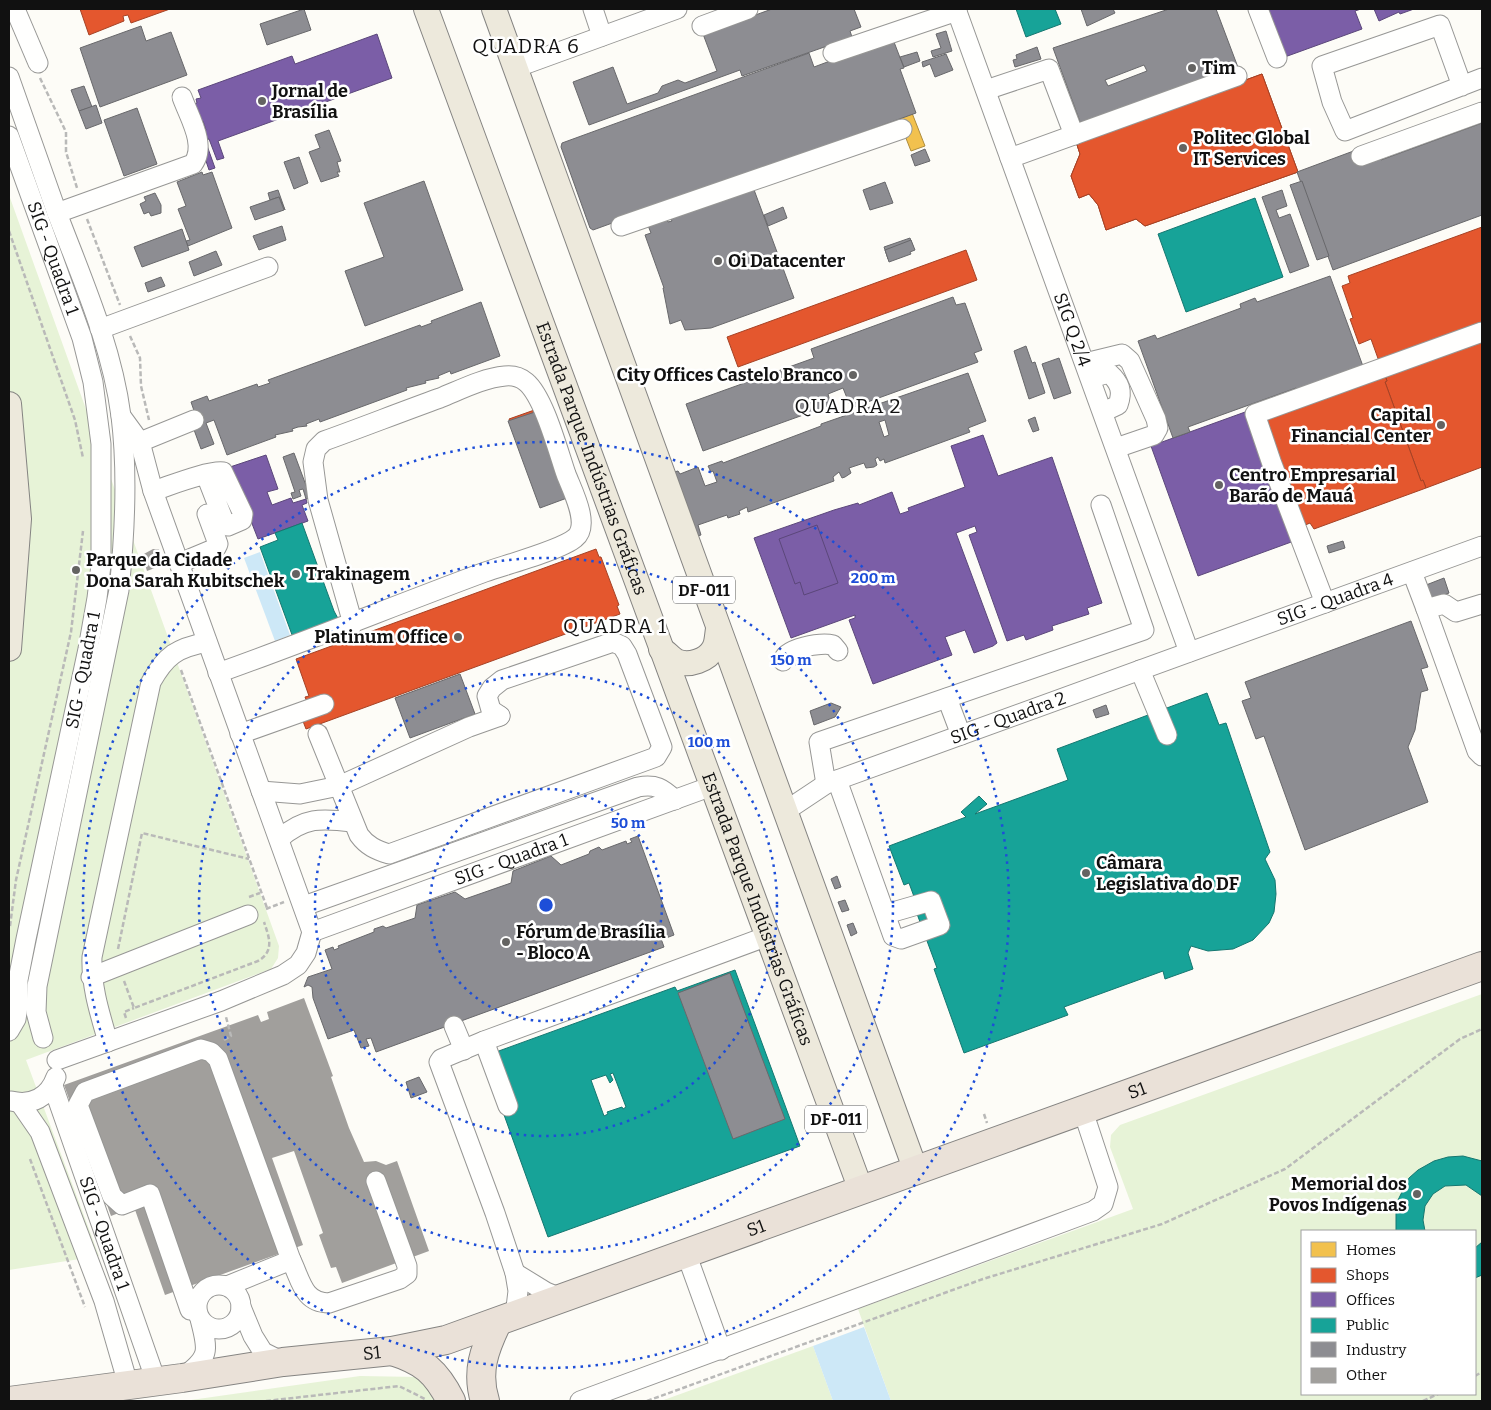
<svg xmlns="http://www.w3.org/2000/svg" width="1491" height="1410" font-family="Bitter,serif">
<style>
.green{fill:#e7f3d7;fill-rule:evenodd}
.water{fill:#cde8f7}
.homes{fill:#f2c14e;stroke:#ae8c3c}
.shops{fill:#e4572e;stroke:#a54225;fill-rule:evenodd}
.offices{fill:#7b5ea7;stroke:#5b477a}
.public{fill:#17a398;stroke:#157770;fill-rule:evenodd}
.industry{fill:#8d8d92;stroke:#68686b;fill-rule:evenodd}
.building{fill:#a19f9c}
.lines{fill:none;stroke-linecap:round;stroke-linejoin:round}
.minor-casing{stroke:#979795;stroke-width:21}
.major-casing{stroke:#858482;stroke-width:26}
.highway-casing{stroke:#858482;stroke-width:30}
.path{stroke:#b9b9b8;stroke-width:2.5;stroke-dasharray:5 2.5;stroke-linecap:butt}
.minor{stroke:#fffffe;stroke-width:19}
.major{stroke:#ede9dc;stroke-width:24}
.highway{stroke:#eae1d8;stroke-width:28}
.ring{fill:none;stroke:#1d4ed8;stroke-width:2.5;stroke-dasharray:2.5 5}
.poi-dot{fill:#646362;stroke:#fff;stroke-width:2}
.labels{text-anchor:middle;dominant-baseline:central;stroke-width:5;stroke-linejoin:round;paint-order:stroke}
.shield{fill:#fff;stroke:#585858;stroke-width:1}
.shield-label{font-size:16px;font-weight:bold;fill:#111}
.poi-label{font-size:18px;font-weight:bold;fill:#111;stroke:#fff;text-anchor:start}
.street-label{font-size:18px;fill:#111;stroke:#fff}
.quarter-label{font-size:20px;letter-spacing:1px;fill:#111;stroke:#fff}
.centre{fill:#1d4ed8;stroke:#fff;stroke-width:2.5}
.ring-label{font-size:15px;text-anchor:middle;font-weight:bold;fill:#1d4ed8;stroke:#fff;stroke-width:5;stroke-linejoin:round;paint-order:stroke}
</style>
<rect width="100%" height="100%" fill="#fdfcf7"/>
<g class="green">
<polygon points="9,195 279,946 278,958 271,969 26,1060 99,1256 9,1270"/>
<path d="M1482,994V1401H891L858,1309L1133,1209L1110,1147L1111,1135L1120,1125ZM1302,1231H1475V1394H1302Z"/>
<polygon points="813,1346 833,1401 661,1401"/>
<polygon points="360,1376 419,1377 440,1401 184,1401"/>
</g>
<g class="water">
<polygon points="260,552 290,635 275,641 244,558"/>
<polygon points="864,1327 891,1401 833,1401 813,1346"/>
</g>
<polygon class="homes" points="912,113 925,146 911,151 898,118"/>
<g class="shops">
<polygon points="80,9 170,9 131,23 128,15 123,16 124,21 89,35"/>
<path d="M1262,74L1298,172L1145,226L1136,219L1106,230L1098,205L1089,194L1079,198L1071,176L1080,154L1076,142ZM1213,191L1215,199L1178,213L1180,203Z"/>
<polygon points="1262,74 1298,172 1145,226 1136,219 1106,230 1098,205 1089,194 1079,198 1071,176 1080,154 1076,142"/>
<polygon points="1482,227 1482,326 1380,364 1371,339 1359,344 1350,319 1353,318 1342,286 1350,283 1348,276"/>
<polygon points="966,250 977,280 738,367 727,337"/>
<polygon points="1482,326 1482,467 1426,488 1423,480 1421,481 1385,382 1387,381 1381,364"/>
<polygon points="1381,364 1387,381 1385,382 1421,481 1423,480 1426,488 1314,529 1310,523 1303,526 1260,407"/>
<polygon points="540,408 571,494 542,506 509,419"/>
<polygon points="596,549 599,557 601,557 619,605 617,606 620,614 306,729 301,716 307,702 305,697 309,696 296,659"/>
</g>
<g class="offices">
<polygon points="1264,9 1361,9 1355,11 1362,29 1282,58"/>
<polygon points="1374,9 1414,9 1400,14 1399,12 1379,21"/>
<polygon points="377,34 392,78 218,141 224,158 217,160 209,139 205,140 215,168 209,170 197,134 206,130 203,121 196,124 190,106 197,103 196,99 201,98 198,90 292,56 295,64"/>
<polygon points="1259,407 1294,541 1198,576 1151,446"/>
<polygon points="983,435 998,476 1052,457 1102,603 1087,608 1089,614 1052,626 1053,630 1026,640 1024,635 1007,641 969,535 977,532 975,526 956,533 997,643 993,646 974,653 965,630 945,637 952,655 873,684 849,620 855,618 855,615 791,638 754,538 834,510 858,503 859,505 892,492 900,514 909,511 908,508 965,487 951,446"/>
<polygon points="266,455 278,489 267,492 272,505 291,498 293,503 306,499 307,503 302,505 308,521 258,539 230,467"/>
<polygon points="817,525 838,583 804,595 800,582 795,584 779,539"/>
</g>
<g class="public">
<polygon points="1016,9 1055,9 1061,24 1026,37"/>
<polygon points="1255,198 1283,277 1186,312 1158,234"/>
<polygon points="302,523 334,611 342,626 295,643 260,547 278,540 275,533"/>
<polygon points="1207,693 1219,725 1226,723 1270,852 1265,859 1275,880 1276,894 1274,912 1269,923 1253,940 1233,949 1208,951 1191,946 1188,953 1193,969 1165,979 1163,971 1064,1007 1068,1015 964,1053 934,969 937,968 913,903 916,902 909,883 904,885 889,846 966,817 961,812 979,796 987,804 975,814 1068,780 1057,749"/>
<path d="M735,970L800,1146L548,1237L503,1112L496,1052L675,987L677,991ZM613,1073L626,1107L623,1109L622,1107L607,1112L608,1114L604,1116L591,1080L606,1075L610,1083L613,1080L610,1074Z"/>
<polygon points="1463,1156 1482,1161 1482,1196 1466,1185 1445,1186 1433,1194 1425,1206 1423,1220 1425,1231 1396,1231 1396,1204 1409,1178 1418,1170 1434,1161 1448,1157"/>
<polygon points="1482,1242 1482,1275 1475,1278 1475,1248"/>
</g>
<g class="industry">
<polygon points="304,9 311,30 267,45 260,24"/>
<polygon points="772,9 854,9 861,27 850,31 852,37 830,45 742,76 740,70 589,125 573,82 613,67 627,104 658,93 662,86 678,80 685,83 717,71 703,34"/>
<polygon points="1081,9 1113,9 1115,13 1087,26"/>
<path d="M1169,9H1216L1239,70L1083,130L1053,48ZM1144,65L1147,71L1108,86L1105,80Z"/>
<polygon points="141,26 146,41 171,32 187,75 100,107 80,48"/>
<polygon points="946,31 952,51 933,57 931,51 941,48 936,34"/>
<polygon points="889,39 894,42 904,68 900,69 916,113 593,230 590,228 561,147 562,143 809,53 814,67"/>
<polygon points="1037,47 1041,59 1015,67 1013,60 1017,59 1016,55"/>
<polygon points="917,52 920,61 904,67 900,57"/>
<polygon points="946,54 953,70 935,77 930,64 923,67 922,62"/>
<polygon points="84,86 92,107 79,111 71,90"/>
<polygon points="96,105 102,123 86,129 79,111"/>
<polygon points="137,108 157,164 124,176 104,120"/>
<polygon points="1482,123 1482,215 1333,270 1297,172 1375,143 1381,160"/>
<polygon points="329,130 341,161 337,162 340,172 337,172 339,176 321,182 309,152 320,148 315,135"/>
<polygon points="925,149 930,161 915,166 911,155"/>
<polygon points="299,157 308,183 294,189 284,162"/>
<polygon points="202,172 203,175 212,172 232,228 188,246 186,241 190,240 178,209 186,206 177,182"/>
<polygon points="424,181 463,290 365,326 345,271 384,257 364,203"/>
<polygon points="1302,181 1329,256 1317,260 1290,185"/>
<polygon points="885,182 893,203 870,210 863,190"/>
<polygon points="753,187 794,298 711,328 685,330 681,320 670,324 663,288 664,288 645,235 651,233 647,223 666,216 668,222 672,221 670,217"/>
<polygon points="278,190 285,210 279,197 270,200 268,193"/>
<polygon points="1282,190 1287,206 1276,210 1279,218 1290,214 1309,266 1290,273 1262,197"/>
<polygon points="155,193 161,205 161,213 151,216 149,212 144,214 140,204 146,201 144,197"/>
<polygon points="279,197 284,210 255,220 250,207"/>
<polygon points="783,207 787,218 768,226 764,215"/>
<polygon points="282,226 286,240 259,250 253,236"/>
<polygon points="182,229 189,250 142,267 134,247"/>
<polygon points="910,238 914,249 888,259 884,247"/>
<polygon points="911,240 915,250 910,252 911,254 889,262 885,250"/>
<polygon points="216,251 222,265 194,276 189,262"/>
<polygon points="1330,276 1364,369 1298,393 1296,388 1188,427 1190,432 1173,438 1138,341 1155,335 1157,339 1241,308 1240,304 1255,298 1257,302"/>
<polygon points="161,277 165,286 148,292 145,283"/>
<polygon points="953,297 956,305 965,303 982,350 974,353 978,362 851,408 843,388 828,394 831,405 703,451 686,404 814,358 811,349"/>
<polygon points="481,302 500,356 451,374 450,371 438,376 439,378 425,381 426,383 406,388 407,390 320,422 319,419 306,424 307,426 298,427 292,429 293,431 275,435 276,437 227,455 214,420 206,423 214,444 201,449 193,427 199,425 191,402 207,396 209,401 257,384 258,387 270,383 268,380 420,325 421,327 432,323 431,321"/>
<polygon points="1026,346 1032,363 1035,362 1045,393 1029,399 1014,351"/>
<polygon points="1059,358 1071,393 1054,399 1042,364"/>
<path d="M968,373L986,421L968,428L970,432L885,463L884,459L880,461L878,457L875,459L877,465L874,467L866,468L864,463L849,468L851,473L845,477L842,478L839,472L833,477L834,481L748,512L747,507L739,511L740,514L728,518L727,515L698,525L701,535L697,536L674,472L678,471L680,474L698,467L705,486L717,482L713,471L711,472L708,466L722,461L723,463L821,426V424ZM885,420L889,435L884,437L879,422Z"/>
<polygon points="535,412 567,498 540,508 508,421"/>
<polygon points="1035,417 1039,430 1033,432 1028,420"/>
<polygon points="294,453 307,488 312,486 316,496 306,499 303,489 299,490 301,496 293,499 291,493 295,492 283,457"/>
<polygon points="1343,541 1345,548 1329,553 1327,546"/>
<polygon points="1444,578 1449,593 1427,602 1421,587"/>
<polygon points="1411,621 1428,667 1421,669 1428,690 1421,692 1415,730 1408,747 1428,802 1305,850 1264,736 1256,739 1242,701 1251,698 1245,682"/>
<polygon points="460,674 475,714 410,738 395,698"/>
<polygon points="831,703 841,707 835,717 814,725 810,711"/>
<polygon points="1106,705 1109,714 1096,718 1093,710"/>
<polygon points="638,836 674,935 666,938 664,931 659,933 664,947 376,1052 371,1038 366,1039 369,1046 361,1048 354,1030 328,1039 313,998 312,987 308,985 304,987 308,977 332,969 325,950 333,947 334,950 339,948 338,946 374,932 374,929 383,926 386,928 415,918 417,905 455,892 465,899 511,883 513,871 551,856 561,865 589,854 590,851 599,847 602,850 626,841 627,844 632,842 630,839"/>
<polygon points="837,876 841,887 835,889 831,879"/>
<polygon points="845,900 849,910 842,912 838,902"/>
<polygon points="853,923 857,933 851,936 847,925"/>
<polygon points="730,973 785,1119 733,1139 678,993"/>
<polygon points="419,1077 427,1092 411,1098 406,1082"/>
</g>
<g class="building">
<polygon points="153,549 159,549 161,558 160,566 147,571 142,555"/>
<polygon points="304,998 333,1076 331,1077 349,1128 364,1162 376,1161 386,1165 397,1161 429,1251 342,1283 336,1267 331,1268 319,1235 323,1233 294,1151 272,1158 303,1245 165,1295 134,1207 111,1216 64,1085 258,1015 261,1022 269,1019 267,1012"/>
</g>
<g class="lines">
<defs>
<g id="minor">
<polyline points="15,9 38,63"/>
<polyline points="593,9 602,36"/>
<path id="s1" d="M956,9L1189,652"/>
<polyline points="1258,9 1277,58"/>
<polyline points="702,26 748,9"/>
<polyline points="833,53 957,11"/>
<polyline points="515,68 677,9"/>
<path d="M9,77C25,123 41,168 57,213C82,279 112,346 121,416C128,473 125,533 119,590L37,986L36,1012L43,1038"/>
<polyline points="1462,86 1440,25 1322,66 1332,102 1345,131 1482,78"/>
<polyline points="986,90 1049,69 1074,135"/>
<path id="s2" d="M9,136L82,338L93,382L101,444V565L97,598L88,649L26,939L18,980V1006L16,1019L9,1031"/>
<polyline points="1361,156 1482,112"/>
<polyline points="1010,158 1237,76"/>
<path d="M57,213L193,164C207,145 189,117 182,97"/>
<polyline points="621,226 902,129"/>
<polyline points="100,329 268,267"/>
<polyline points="1085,363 1122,354 1130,361 1156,419 1158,428 1154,435 1116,448"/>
<path d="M1091,378L1109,373C1120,383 1123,391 1118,405L1103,412"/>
<polyline points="140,442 194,420"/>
<path d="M153,491C169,486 209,470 223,472L243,514L242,520L228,526L225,524L206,475"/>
<polyline points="180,563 216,548 218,544 207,514"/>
<polyline points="1412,572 1426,609"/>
<polyline points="1325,603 1272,464 1255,414 1482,332"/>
<polyline points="1482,604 1456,612 1444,604 1426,609 1477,751 1482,756"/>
<path d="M783,661C785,648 821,642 833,645L838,651"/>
<polyline points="1140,670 1167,735"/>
<path d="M218,673C308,641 396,605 485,572C505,565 561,550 575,538C591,525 572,490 566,474C558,451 544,397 526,382C520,377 514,375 505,376C483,378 460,390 440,398C401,412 363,427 324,441L316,449L313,462L318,500L353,624"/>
<polyline points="947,698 961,735"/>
<polyline points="240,734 324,704"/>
<path d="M318,734L359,835C367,846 376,850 389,854L656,757L662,747L627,654L622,646L613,642L502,680L492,688L487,696L491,710L500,716"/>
<polyline points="837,780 893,936 901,939 940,925 931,901 886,914"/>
<polyline points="826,784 819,742 1144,630 1101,505"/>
<polyline points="261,791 300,794 339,786 469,727 500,716"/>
<path id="s3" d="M784,812L826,784L1482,546"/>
<path d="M279,839C304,817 321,818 353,822"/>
<path d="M304,906L638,787C656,784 662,788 675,800"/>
<path id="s4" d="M312,932L712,786"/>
<polyline points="91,977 248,915"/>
<polyline points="454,1026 464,1050"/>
<polyline points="484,1041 508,1106"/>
<path d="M108,1042C100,1014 91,987 92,957L151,682C166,655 177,648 207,642"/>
<polyline points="57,1060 221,1001 283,975 298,965 306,953 312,932 153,491 140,442 121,416"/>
<path id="s5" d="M53,1086L156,1381"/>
<path d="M11,1101C32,1106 49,1097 56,1077"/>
<polyline points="20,1103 40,1132 104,1301 128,1384"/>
<polyline points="686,1253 721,1350"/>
<path d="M291,1260C301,1280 303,1303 329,1303L400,1279L407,1274V1266L376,1181"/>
<polyline points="515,1273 546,1292 563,1299"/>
<circle cx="219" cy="1307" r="22"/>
<polyline points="241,1307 253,1336 263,1352 283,1362"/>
<polyline points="190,1310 150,1194 122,1205 112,1196 78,1105 85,1092 201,1049 211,1052 218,1059 291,1260 227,1286"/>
<polyline points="515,1316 518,1291 515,1273 495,1213 439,1062 441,1059 484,1041 768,936"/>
<path d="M183,1377C211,1357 208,1350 200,1319"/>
<polyline points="580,1401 1093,1211 1103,1204 1108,1187 1083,1111"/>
</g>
<g id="major">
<path id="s6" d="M426,9L861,1190"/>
<polyline points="494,9 916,1171"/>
<polyline points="9,404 19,519 9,649"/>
<path d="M661,649C666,652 671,658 676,661C689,667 708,660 714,648C717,643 717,634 718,629"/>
</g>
<g id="highway">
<path d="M392,1351C423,1361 436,1371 451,1401"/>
<path id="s7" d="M9,1401L182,1378L283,1362L392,1351L446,1340L1482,966"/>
<path d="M485,1401C476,1372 484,1350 497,1323"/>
</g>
</defs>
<use href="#minor" class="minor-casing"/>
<use href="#major" class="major-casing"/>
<use href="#highway" class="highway-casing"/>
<g class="path">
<polyline points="40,78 66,132 66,152 77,188"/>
<polyline points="87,219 120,305"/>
<polyline points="9,231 75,420 83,458"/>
<polyline points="130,336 140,358 141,386 149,420"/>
<polyline points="181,670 267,908"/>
<polyline points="249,897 260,893"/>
<polyline points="266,909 284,902"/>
<polyline points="10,926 16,880 71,632 83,531"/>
<polyline points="118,949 142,833 249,859"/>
<path d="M124,981L134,1008L258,961C275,951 269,937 264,922"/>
<polyline points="126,1018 124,1012 134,1008"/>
<polyline points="224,1040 231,1036 226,1017"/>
<polyline points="984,1114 987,1123"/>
<polyline points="30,1159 85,1307"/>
<polyline points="1475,1376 1482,1372"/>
<polyline points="266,1401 399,1386 425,1399"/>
<polyline points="647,1401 983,1279 1162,1224 1285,1169 1460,1039 1482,1029"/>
<polyline points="1423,1401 1438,1394"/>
</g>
<use href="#minor" class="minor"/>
<use href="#major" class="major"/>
<use href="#highway" class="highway"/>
</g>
<g class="ring">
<circle cx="546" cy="905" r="116"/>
<circle cx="546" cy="905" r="231"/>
<circle cx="546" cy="905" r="347"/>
<circle cx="546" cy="905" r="463"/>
</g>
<g class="poi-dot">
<circle cx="1192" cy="68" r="5"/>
<circle cx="262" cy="101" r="5"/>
<circle cx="1183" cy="148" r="5"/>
<circle cx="718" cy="261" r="5"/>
<circle cx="853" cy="375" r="5"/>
<circle cx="1441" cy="425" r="5"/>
<circle cx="1219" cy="485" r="5"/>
<circle cx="76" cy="570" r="5"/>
<circle cx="296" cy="574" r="5"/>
<circle cx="458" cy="637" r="5"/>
<circle cx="1086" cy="873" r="5"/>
<circle cx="506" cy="942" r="5"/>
<circle cx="1417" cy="1194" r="5"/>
</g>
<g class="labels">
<g class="shield">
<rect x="673" y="576.5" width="62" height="27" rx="4"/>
<rect x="805" y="1105.5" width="62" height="27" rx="4"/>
</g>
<g class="shield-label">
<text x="704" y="590">DF-011</text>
<text x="836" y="1119">DF-011</text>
</g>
<g class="poi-label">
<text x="1202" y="68">Tim</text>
<text x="272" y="91">Jornal de<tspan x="272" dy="21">Brasília</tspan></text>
<text x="1193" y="138">Politec Global<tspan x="1193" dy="21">IT Services</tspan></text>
<text x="728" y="261">Oi Datacenter</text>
<text x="843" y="375" text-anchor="end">City Offices Castelo Branco</text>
<text x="1431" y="415" text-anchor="end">Capital<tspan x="1431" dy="21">Financial Center</tspan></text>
<text x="1229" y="475">Centro Empresarial<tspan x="1229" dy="21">Barão de Mauá</tspan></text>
<text x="86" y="560">Parque da Cidade<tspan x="86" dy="21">Dona Sarah Kubitschek</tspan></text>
<text x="306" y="574">Trakinagem</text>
<text x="448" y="637" text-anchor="end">Platinum Office</text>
<text x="1096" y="863">Câmara<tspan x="1096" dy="21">Legislativa do DF</tspan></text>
<text x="516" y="932">Fórum de Brasília<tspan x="516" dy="21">- Bloco A</tspan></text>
<text x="1407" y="1184" text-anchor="end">Memorial dos<tspan x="1407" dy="21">Povos Indígenas</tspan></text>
</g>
<g class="street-label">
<text stroke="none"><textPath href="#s2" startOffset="130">SIG - Quadra 1</textPath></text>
<text stroke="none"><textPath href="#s1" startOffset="341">SIG Q 2/4</textPath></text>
<text stroke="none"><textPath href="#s6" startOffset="479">Estrada Parque Indústrias Gráficas</textPath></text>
<text stroke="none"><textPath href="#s3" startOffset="592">SIG - Quadra 4</textPath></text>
<text transform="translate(83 670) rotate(-79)">SIG - Quadra 1</text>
<text stroke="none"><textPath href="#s3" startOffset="244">SIG - Quadra 2</textPath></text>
<text stroke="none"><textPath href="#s4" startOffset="212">SIG - Quadra 1</textPath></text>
<text stroke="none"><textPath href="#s6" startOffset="959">Estrada Parque Indústrias Gráficas</textPath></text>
<text stroke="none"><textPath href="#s7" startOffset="1176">S1</textPath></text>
<text stroke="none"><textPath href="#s7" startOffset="771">S1</textPath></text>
<text stroke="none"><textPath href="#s5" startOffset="156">SIG - Quadra 1</textPath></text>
<text stroke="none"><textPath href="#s7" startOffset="366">S1</textPath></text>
</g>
<g class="quarter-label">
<text x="526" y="46">QUADRA 6</text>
<text x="848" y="406">QUADRA 2</text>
<text x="615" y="626">QUADRA 1</text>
</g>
</g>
<circle cx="546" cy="905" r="8" class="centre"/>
<g class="ring-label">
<text x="873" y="583">200 m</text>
<text x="791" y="665">150 m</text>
<text x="709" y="747">100 m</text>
<text x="628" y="828">50 m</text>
</g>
<rect width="1491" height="1410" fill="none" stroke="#111111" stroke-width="20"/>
<rect x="1301" y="1230" width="175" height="165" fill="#ffffff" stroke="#a0a0a0"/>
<rect x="1311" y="1242" width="25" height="15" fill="#f2c14e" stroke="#a0a0a0"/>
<text x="1346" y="1255" font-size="15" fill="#111111">Homes</text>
<rect x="1311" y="1268" width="25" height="15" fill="#e4572e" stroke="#a0a0a0"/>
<text x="1346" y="1280" font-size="15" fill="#111111">Shops</text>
<rect x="1311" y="1292" width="25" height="15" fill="#7b5ea7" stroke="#a0a0a0"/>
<text x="1346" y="1305" font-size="15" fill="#111111">Offices</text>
<rect x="1311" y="1318" width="25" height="15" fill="#17a398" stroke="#a0a0a0"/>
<text x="1346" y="1330" font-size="15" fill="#111111">Public</text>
<rect x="1311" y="1342" width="25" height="15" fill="#8d8d92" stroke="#a0a0a0"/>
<text x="1346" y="1355" font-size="15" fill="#111111">Industry</text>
<rect x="1311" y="1368" width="25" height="15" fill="#a19f9c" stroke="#a0a0a0"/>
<text x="1346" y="1380" font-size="15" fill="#111111">Other</text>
</svg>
